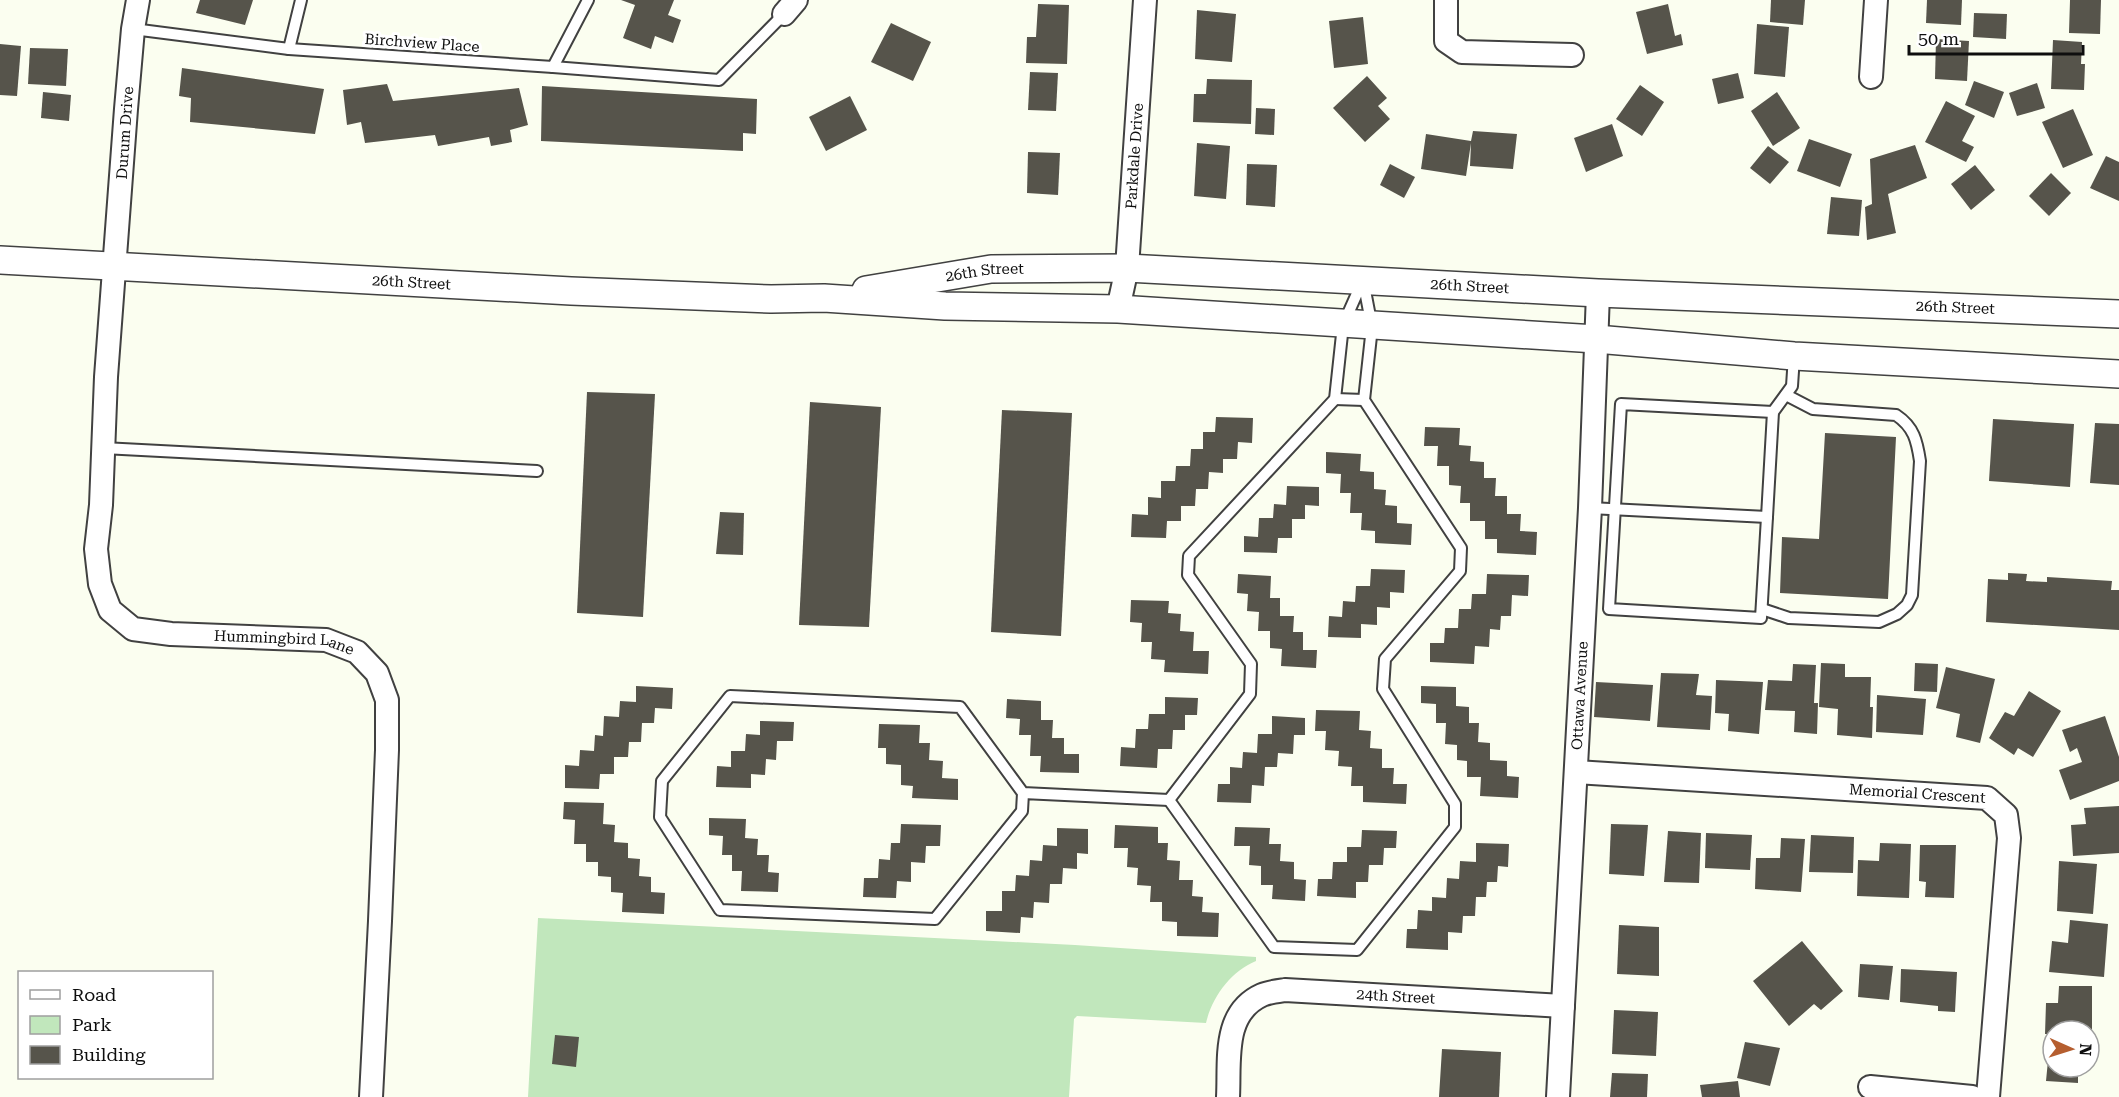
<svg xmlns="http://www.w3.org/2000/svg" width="2119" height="1097" font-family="'Roboto Serif',serif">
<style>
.green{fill:#c1e7bc}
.building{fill:#56544b}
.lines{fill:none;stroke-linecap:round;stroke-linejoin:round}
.service-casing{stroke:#414141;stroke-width:14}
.minor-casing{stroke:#414141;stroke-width:26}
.tertiary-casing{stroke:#414141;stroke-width:30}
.service{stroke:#fff;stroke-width:10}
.minor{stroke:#fff;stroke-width:22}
.tertiary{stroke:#fff;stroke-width:27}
.labels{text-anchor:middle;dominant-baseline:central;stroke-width:6;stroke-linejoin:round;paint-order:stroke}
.street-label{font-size:15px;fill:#0e0e0e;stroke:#fff}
</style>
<rect width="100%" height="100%" fill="#fbfef0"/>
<path class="green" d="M538,918L1075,945L1256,957V961C1231,971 1212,997 1206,1023L1077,1016L1074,1019L1069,1097H528Z"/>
<g class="building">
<polygon points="200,0 253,0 245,25 196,13"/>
<polygon points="621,0 674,0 668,15 681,20 673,43 655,36 651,49 623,38 635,5"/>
<polygon points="1771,0 1805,0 1803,25 1770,22"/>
<polygon points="1927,0 1962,0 1961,25 1926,23"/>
<polygon points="2070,0 2101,0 2100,34 2069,33"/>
<polygon points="1038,4 1069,5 1067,64 1026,63 1027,37 1036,37"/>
<polygon points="1668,4 1675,36 1681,34 1683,45 1647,54 1636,12"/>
<polygon points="1197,10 1236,14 1232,62 1195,59"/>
<polygon points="1974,13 2007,14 2006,39 1973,37"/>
<polygon points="1363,17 1368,64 1334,68 1329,21"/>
<polygon points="891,23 931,42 913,81 871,62"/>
<polygon points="1757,24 1789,27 1785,77 1754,74"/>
<polygon points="1936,39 1969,41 1967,81 1935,79"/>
<polygon points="2053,40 2082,42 2081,64 2085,64 2084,90 2051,89"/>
<polygon points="0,44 21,46 17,96 0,95"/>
<polygon points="30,48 68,49 66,86 28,84"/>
<polygon points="182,68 324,89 315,134 190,122 191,98 179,96"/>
<polygon points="1030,72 1058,73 1056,111 1028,110"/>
<polygon points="1738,73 1744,98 1718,104 1712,79"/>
<polygon points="1367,76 1387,98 1378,106 1390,119 1365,142 1333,108"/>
<polygon points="1207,79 1252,80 1251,124 1193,122 1194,94 1206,94"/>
<polygon points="1974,81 2004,92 1994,118 1965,105"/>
<polygon points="2037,83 2045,108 2017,116 2009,93"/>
<polygon points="387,84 393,101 519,88 528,125 510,130 512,142 491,146 489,137 438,146 435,135 365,143 361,122 347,125 343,90"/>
<polygon points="1640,85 1664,102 1642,136 1616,119"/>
<polygon points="542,86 757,99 756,134 743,133 743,151 541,141"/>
<polygon points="43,92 71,95 69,121 41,118"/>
<polygon points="1777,92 1800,128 1773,146 1751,111"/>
<polygon points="850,96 867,130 826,151 809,117"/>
<polygon points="1946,101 1975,116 1962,141 1974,147 1966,162 1925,142"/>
<polygon points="1256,108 1275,109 1274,135 1255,134"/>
<polygon points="2073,109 2093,155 2063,168 2042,122"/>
<polygon points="1612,124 1623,156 1586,172 1574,138"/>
<polygon points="1473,131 1517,134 1513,169 1470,166 1471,143 1466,176 1421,169 1426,134 1471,141"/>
<polygon points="1809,139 1852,154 1840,187 1797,171"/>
<polygon points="1197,143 1230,146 1226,199 1194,196"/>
<polygon points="1915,145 1927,178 1888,194 1896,233 1867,240 1865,207 1872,204 1870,159"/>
<polygon points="1768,146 1789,162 1770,184 1750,168"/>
<polygon points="1028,152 1060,153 1058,195 1027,193"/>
<polygon points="2106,156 2119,162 2119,201 2090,188"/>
<polygon points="1247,164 1277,165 1275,207 1246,205"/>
<polygon points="1390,164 1415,177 1404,198 1380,185"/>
<polygon points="1975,165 1995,190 1971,210 1951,184"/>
<polygon points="2051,173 2071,193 2049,216 2029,196"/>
<polygon points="1831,197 1862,200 1859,236 1827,234"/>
<polygon points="587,392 655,394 643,617 577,613"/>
<polygon points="810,402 881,407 869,627 799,625"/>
<polygon points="1002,410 1072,413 1061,636 991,632"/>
<polygon points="1216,417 1253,418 1252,443 1238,442 1237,459 1223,459 1223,473 1209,472 1208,489 1196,489 1195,506 1181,506 1181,521 1167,521 1166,538 1131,537 1132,514 1148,515 1148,497 1161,498 1161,481 1175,481 1176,466 1190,466 1191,449 1203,449 1203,432 1215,432"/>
<polygon points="1993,419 2074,424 2070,487 1989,481"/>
<polygon points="2095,423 2119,424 2119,485 2090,483"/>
<polygon points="1425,427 1460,428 1459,445 1471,446 1470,461 1484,462 1484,478 1496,478 1495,496 1507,496 1507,514 1521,514 1520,531 1537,532 1536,555 1497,553 1497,539 1485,539 1485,521 1470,521 1470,503 1460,503 1461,486 1449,485 1449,466 1437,466 1438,446 1424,446"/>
<polygon points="1825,433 1896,437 1888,599 1780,593 1782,537 1819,539"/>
<polygon points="1326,452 1361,454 1360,471 1374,472 1374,489 1386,490 1385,505 1397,506 1397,523 1412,524 1411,545 1375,543 1375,531 1361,530 1362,513 1350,513 1351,493 1340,493 1341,474 1326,473"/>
<polygon points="1287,486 1319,487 1319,506 1305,505 1305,519 1292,519 1292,538 1278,538 1277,553 1244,552 1244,536 1258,537 1259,518 1273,518 1274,504 1286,505"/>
<polygon points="720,512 744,513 743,555 716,554"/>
<polygon points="1371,569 1405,570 1404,593 1390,592 1390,608 1377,607 1377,625 1361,624 1361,638 1328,637 1329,616 1342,617 1343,601 1355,602 1356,586 1370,586"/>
<polygon points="2008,573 2027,574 2026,581 2047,582 2047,577 2112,581 2111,590 2119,590 2119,630 1986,622 1988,579 2008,580"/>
<polygon points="1238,574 1271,576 1270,598 1280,598 1280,616 1294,616 1293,632 1303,632 1303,650 1317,650 1316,668 1281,666 1282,649 1270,648 1270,631 1258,631 1259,612 1247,611 1248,594 1237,593"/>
<polygon points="1487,574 1529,575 1528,596 1512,595 1511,616 1501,616 1500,630 1490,629 1489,647 1475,646 1474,664 1430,662 1430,643 1444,643 1445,628 1458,628 1459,609 1471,609 1472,594 1486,594"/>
<polygon points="1131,600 1169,601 1168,613 1181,614 1180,631 1194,632 1193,651 1209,651 1208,674 1164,672 1165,660 1151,659 1152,642 1141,642 1142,623 1130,622"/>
<polygon points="1821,663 1845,664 1845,677 1871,677 1870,707 1873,707 1872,738 1837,735 1838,709 1819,707"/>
<polygon points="1915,663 1938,664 1937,692 1914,691"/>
<polygon points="1793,664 1816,665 1814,703 1818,703 1817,734 1794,732 1795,711 1765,710 1768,680 1792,681"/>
<polygon points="1946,667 1995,679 1980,743 1956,737 1960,714 1936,708"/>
<polygon points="1661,673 1699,674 1696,695 1712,696 1710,730 1657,727"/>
<polygon points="1716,680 1763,682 1759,734 1728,731 1729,714 1715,713"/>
<polygon points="1596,682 1653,685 1650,721 1594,717"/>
<polygon points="636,686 673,688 672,709 655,708 654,723 642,723 641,742 629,742 628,757 614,757 614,774 600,774 599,789 565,788 565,765 579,766 580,750 594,751 595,735 603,736 604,716 619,717 620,701 636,702"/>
<polygon points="1421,686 1456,687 1456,706 1469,707 1469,723 1479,723 1478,742 1490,743 1490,760 1507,761 1507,776 1519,777 1518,798 1480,796 1481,777 1467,777 1467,761 1457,760 1457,745 1445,744 1446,723 1436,723 1436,704 1421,703"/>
<polygon points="2029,691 2061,711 2033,757 2018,748 2014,755 1989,738 2005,712 2014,716"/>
<polygon points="1877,695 1926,699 1923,735 1876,732"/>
<polygon points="1165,697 1198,698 1197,715 1185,715 1185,730 1173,730 1172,749 1158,749 1157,768 1120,766 1121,747 1135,748 1136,729 1148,729 1149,714 1165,714"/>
<polygon points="1007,699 1041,701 1041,720 1053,720 1052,738 1064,738 1064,754 1079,754 1079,773 1040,772 1041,756 1030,756 1031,735 1019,735 1020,719 1006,718"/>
<polygon points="1316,710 1360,711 1359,730 1371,731 1370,748 1382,749 1382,768 1394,768 1393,784 1407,784 1406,804 1363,802 1363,786 1351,786 1352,767 1338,766 1339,751 1325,750 1326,731 1315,731"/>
<polygon points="1272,716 1305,718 1305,735 1294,735 1293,754 1278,753 1277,767 1265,767 1264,786 1252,785 1251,803 1217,802 1218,784 1230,784 1230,767 1242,768 1243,752 1257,753 1258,734 1272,734"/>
<polygon points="2105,716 2119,757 2119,781 2070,800 2059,770 2082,762 2077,748 2070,752 2062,730"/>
<polygon points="760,721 794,722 793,741 777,741 776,760 766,759 765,775 751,774 751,788 716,787 717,766 731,767 731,751 745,751 746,734 760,735"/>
<polygon points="879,724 920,725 919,743 930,743 929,760 943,761 942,778 958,779 958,800 912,798 913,786 901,785 901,765 886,764 886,748 878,748"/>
<polygon points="564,802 604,803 603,824 615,825 614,842 628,843 628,858 640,859 639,876 651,877 651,892 665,893 664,914 622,912 623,893 611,892 611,877 598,876 598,862 586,862 586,844 574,844 575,820 563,819"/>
<polygon points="2119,806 2119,853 2073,856 2071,825 2086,824 2084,808"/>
<polygon points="709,818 746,819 745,838 758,839 757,855 769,855 768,872 779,873 778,892 741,891 742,871 732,871 732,855 722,855 723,836 709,835"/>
<polygon points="901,824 941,825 940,846 926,846 925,863 911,862 911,882 897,881 896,898 863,897 864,878 878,878 879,859 890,860 891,843 900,843"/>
<polygon points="1611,824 1648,825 1644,876 1609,874"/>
<polygon points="1115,825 1158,827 1158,843 1168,843 1167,860 1180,861 1179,880 1193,880 1192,896 1203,897 1202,912 1219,913 1218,937 1177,936 1177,922 1162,921 1162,902 1150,902 1151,886 1137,885 1138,868 1127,867 1128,848 1114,848"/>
<polygon points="1235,827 1270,828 1269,844 1281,844 1280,861 1294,862 1294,879 1306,880 1305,901 1272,899 1273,885 1261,885 1261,866 1249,865 1250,846 1234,846"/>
<polygon points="1057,828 1088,829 1088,854 1077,853 1077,869 1063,868 1062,884 1050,884 1049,903 1034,902 1033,918 1021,917 1020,933 986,931 986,911 1002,911 1002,891 1015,891 1016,875 1029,876 1030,860 1042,861 1043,845 1057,846"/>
<polygon points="1362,830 1397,831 1396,848 1384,848 1383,865 1369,865 1368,882 1356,882 1356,898 1317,896 1318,879 1332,879 1333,862 1347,862 1347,847 1361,847"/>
<polygon points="1668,831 1701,833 1699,883 1664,882"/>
<polygon points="1706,833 1752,835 1750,870 1705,868"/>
<polygon points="1811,835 1854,837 1853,873 1809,872"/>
<polygon points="1781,838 1805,839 1801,892 1755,889 1756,858 1780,858"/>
<polygon points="1476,843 1509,844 1508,867 1498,866 1497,882 1487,882 1486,897 1476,897 1475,916 1463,916 1462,933 1448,932 1448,950 1406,948 1407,929 1417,929 1418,910 1432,911 1432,897 1446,898 1447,878 1459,879 1460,861 1476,862"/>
<polygon points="1880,843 1911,844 1909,898 1857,896 1858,860 1879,861"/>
<polygon points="1920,845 1956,845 1954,898 1925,897 1926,882 1919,881"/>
<polygon points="2059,861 2097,864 2093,914 2057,911"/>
<polygon points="2070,920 2108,924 2104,977 2049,972 2052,941 2068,943"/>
<polygon points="1619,925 1659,927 1659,976 1617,974"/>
<polygon points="1802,941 1843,991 1821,1010 1814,1004 1789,1026 1753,981"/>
<polygon points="1860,964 1893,966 1889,1000 1858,997"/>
<polygon points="1901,969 1957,972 1955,1012 1938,1011 1938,1006 1900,1002"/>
<polygon points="2059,986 2092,986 2092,1034 2089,1034 2089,1031 2053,1031 2053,1034 2045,1034 2046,1003 2058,1003"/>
<polygon points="1614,1010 1658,1012 1656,1056 1612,1054"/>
<polygon points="555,1035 579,1037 576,1067 552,1064"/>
<polygon points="2050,1040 2053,1040 2053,1067 2078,1067 2078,1083 2046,1081"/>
<polygon points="1745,1042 1780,1048 1770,1086 1737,1078"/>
<polygon points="1442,1049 1501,1052 1499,1097 1439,1097"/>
<polygon points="1612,1073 1648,1074 1647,1097 1610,1097"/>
<polygon points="1738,1081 1740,1097 1702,1097 1700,1085"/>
</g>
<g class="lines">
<defs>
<g id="service">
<polyline points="133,29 289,49 553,67 719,80 784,14"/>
<polyline points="289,49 301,0"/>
<polyline points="553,67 588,0"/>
<polygon points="1363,280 1372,327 1364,400 1461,548 1460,571 1385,659 1383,689 1455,804 1455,827 1357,950 1274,947 1169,800 1250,694 1251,664 1188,575 1189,556 1335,399 1343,325"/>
<polyline points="1335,399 1364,400"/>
<polyline points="103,448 537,471"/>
<polyline points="1590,508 1767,517 1773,412 1792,386 1794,356"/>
<polyline points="1767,517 1761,618 1609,609 1621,404 1773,412"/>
<path d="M1762,609L1789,618L1879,622L1897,614L1907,605L1912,595L1920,461C1917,441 1914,427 1896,415L1813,409L1786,395"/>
<polyline points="1023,793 1022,811 935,919 720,910 660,817 662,781 730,696 960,707 1023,793 1169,800"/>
</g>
<g id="minor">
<path id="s1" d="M138,0L133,29L126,109L106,377L101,505L96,549L100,584L110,610L133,629L171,634L326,640L357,652L377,673L387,700V750L380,921L371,1097"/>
<polyline points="1446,0 1446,41 1462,52 1572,55"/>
<polyline points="784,14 796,0"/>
<polyline points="1871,77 1876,0"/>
<path id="s2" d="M1118,309L1127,268L1145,0"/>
<path id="s3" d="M1576,772L1987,798L2006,815L2009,838L1988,1097"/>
<polyline points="1870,1087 1972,1097"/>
<path id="s4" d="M1228,1097C1230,1061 1222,1013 1262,995C1269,992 1278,991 1285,990L1563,1006"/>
<path id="s5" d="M1558,1097L1590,508L1598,293"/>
</g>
<g id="tertiary">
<path id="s6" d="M0,260L571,291L771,299L824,298L945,306L1118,309L1596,339L1794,356L2119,374"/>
<path id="s7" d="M866,290L991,269L1127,268L1598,293L2119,314"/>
</g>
</defs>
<use href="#service" class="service-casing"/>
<use href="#minor" class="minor-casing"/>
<use href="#tertiary" class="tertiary-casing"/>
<use href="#service" class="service"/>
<use href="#minor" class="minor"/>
<use href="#tertiary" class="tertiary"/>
</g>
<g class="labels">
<g class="street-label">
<text transform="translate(422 43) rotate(4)">Birchview Place</text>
<text transform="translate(125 133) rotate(-86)">Durum Drive</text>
<text stroke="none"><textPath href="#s2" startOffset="154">Parkdale Drive</textPath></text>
<text stroke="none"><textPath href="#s7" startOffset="120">26th Street</textPath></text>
<text stroke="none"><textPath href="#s6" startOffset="412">26th Street</textPath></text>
<text stroke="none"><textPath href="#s7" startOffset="606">26th Street</textPath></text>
<text stroke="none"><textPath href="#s7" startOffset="1092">26th Street</textPath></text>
<text stroke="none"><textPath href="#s1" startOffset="796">Hummingbird Lane</textPath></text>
<text stroke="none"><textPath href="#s5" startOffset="402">Ottawa Avenue</textPath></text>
<text stroke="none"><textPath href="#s3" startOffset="342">Memorial Crescent</textPath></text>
<text stroke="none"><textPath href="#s4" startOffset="249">24th Street</textPath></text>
</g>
</g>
<rect x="18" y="971" width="195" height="108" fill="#ffffff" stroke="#9f9f9f" stroke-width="1.5"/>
<rect x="30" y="990" width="30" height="9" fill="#ffffff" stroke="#9f9f9f" stroke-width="1.5"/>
<text x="72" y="1001" font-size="18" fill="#0e0e0e">Road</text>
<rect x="30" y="1016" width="30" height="18" fill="#c1e7bc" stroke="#9f9f9f" stroke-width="1.5"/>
<text x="72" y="1031" font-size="18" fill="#0e0e0e">Park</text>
<rect x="30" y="1046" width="30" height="18" fill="#56544b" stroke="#9f9f9f" stroke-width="1.5"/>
<text x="72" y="1061" font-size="18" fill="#0e0e0e">Building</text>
<g transform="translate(2071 1049) rotate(93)"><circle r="28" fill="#ffffff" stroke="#9f9f9f" stroke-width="1.5"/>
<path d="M0-4.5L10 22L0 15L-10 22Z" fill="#b55e2f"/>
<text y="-9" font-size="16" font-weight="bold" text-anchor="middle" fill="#0e0e0e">N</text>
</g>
<path d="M1909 45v9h174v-9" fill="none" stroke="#0e0e0e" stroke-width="3"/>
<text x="1918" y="45" font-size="18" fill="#0e0e0e" stroke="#ffffff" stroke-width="4.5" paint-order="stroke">50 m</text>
</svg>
